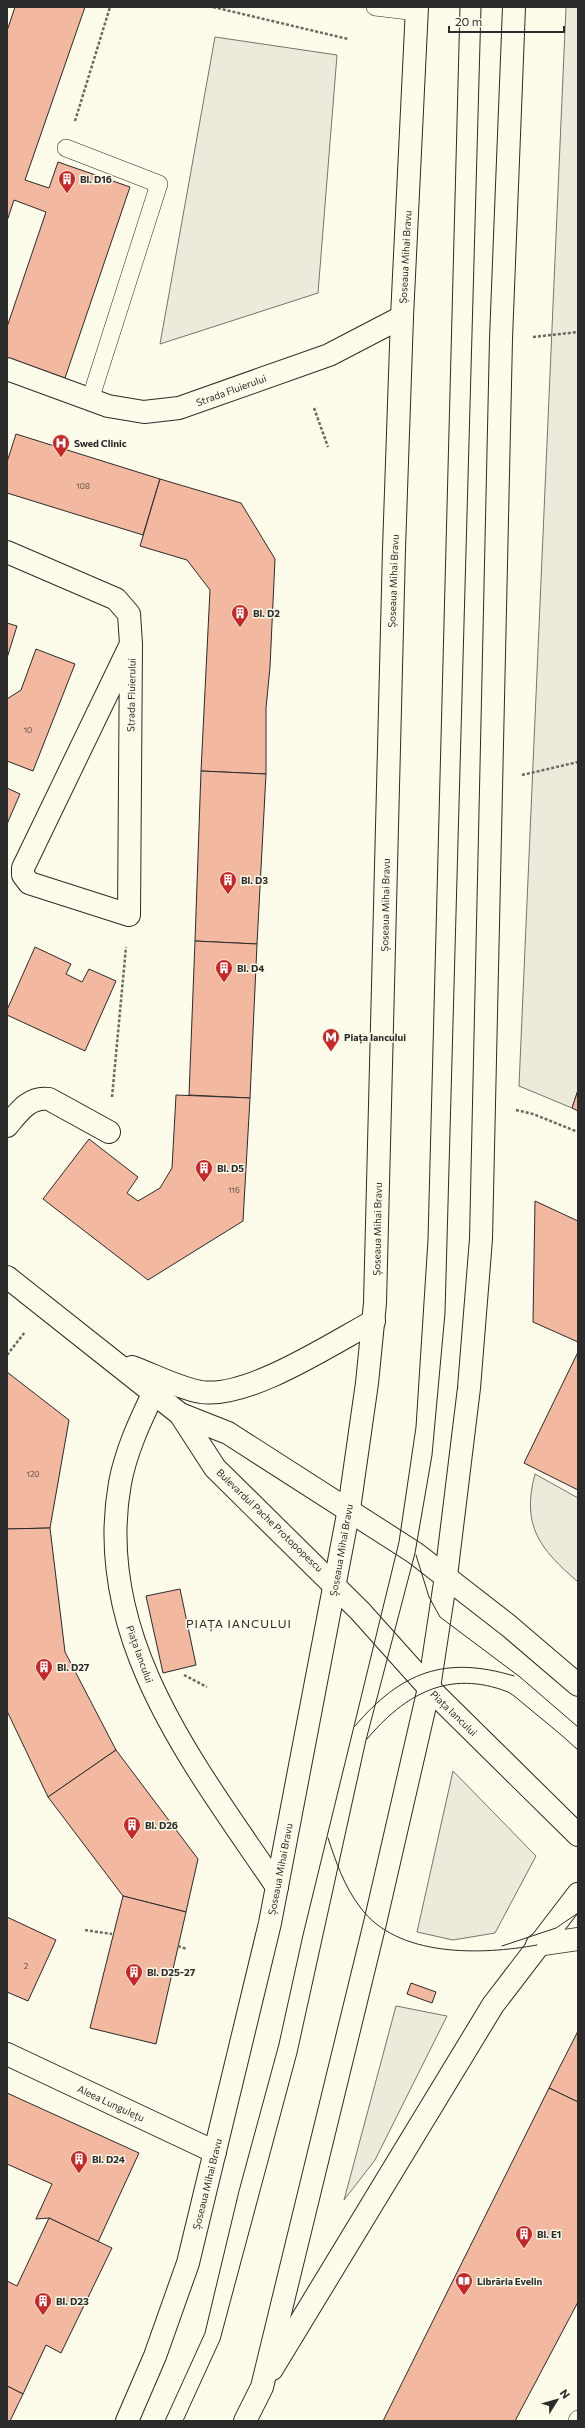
<svg xmlns="http://www.w3.org/2000/svg" width="585" height="2428" font-family="Commissioner,sans-serif">
<style>
.green{fill:#ecebdb;stroke:#74746e}
.building{fill:#f2b8a0;stroke:#2b2b2b}
.lines{fill:none;stroke-linecap:round;stroke-linejoin:round}
.lane-casing{stroke:#2b2b2b;stroke-width:18}
.street-casing{stroke:#2b2b2b;stroke-width:24}
.primary-casing{stroke:#2b2b2b;stroke-width:24}
.path{stroke:#6a6964;stroke-width:2.5;stroke-dasharray:3 2;stroke-linecap:butt}
.lane{stroke:#fdfbea;stroke-width:17}
.street{stroke:#fdfbea;stroke-width:22}
.primary{stroke:#fdfbea;stroke-width:22}
.tram{stroke:#2b2b2b;stroke-width:1}
.labels{text-anchor:middle;dominant-baseline:central;stroke-width:3;stroke-linejoin:round;paint-order:stroke}
.number-label{font-size:8px;fill:#5d4e48}
.poi-label{font-size:10px;font-weight:bold;fill:#2b2b2b;stroke:#fdfbea;text-anchor:start}
.street-label{font-size:10px;fill:#2b2b2b;stroke:#fdfbea}
.quarter-label{font-size:12px;letter-spacing:1px;fill:#2b2b2b;stroke:#fdfbea}
</style>
<rect width="100%" height="100%" fill="#fdfbea"/>
<g class="green">
<polygon points="566,7 578,7 578,1090 572,1108 519,1086"/>
<polygon points="215,37 337,55 318,293 160,344"/>
<path d="M535,1474L578,1498V1582C540,1549 521,1526 535,1474Z"/>
<polygon points="453,1771 536,1856 495,1933 453,1940 417,1932"/>
<polygon points="396,2006 447,2016 375,2160 344,2200"/>
</g>
<g class="building">
<polygon points="15,7 85,7 25,180 49,188 58,162 130,187 65,378 7,358 7,327 46,212 14,200 7,221 7,31"/>
<polygon points="16,434 160,479 143,535 7,493 7,462"/>
<polygon points="160,479 241,503 275,559 270,667 266,708 266,774 201,771 210,590 187,560 140,546"/>
<polygon points="7,623 17,626 7,658"/>
<polygon points="36,649 75,664 33,771 7,761 7,699 21,690"/>
<polygon points="201,771 266,774 257,944 195,941"/>
<polygon points="7,788 20,794 7,824"/>
<polygon points="195,941 257,944 250,1098 189,1095"/>
<polygon points="35,947 71,964 66,974 82,982 89,969 116,981 85,1051 7,1015 7,1010"/>
<polygon points="578,1090 578,1111 572,1108"/>
<polygon points="176,1095 250,1098 243,1221 148,1280 43,1199 89,1139 138,1177 127,1193 138,1201 160,1188 172,1168"/>
<polygon points="535,1201 578,1221 578,1342 533,1322"/>
<polygon points="578,1352 578,1490 524,1463"/>
<polygon points="7,1372 69,1420 50,1528 7,1529"/>
<polygon points="50,1528 65,1652 116,1750 48,1797 7,1711 7,1529"/>
<polygon points="180,1589 196,1665 163,1673 146,1596"/>
<polygon points="116,1750 198,1859 186,1912 123,1896 48,1797"/>
<polygon points="123,1896 186,1912 156,2044 90,2028"/>
<polygon points="7,1917 56,1940 28,2001 7,1992"/>
<polygon points="411,1983 436,1992 432,2003 407,1994"/>
<polygon points="578,2031 578,2102 549,2088"/>
<polygon points="549,2088 578,2102 578,2302 515,2421 383,2421"/>
<polygon points="7,2093 139,2153 98,2242 49,2218 36,2219 52,2184 7,2164"/>
<polygon points="49,2218 112,2248 61,2353 46,2345 23,2394 7,2386 7,2281 17,2286"/>
<polygon points="7,2386 23,2394 10,2421 7,2421"/>
</g>
<g class="lines">
<defs>
<g id="lane">
<polyline points="375,7 417,12"/>
<polyline points="66,148 159,184 90,400"/>
<polyline points="577,2421 578,2419"/>
</g>
<g id="street">
<polyline points="7,369 108,406 144,412 179,408 329,355 402,317"/>
<polyline points="7,552 116,599 129,614 131,644 129,915 29,883 23,875 23,868 131,644"/>
<path d="M7,1126C18,1113 29,1096 49,1099L109,1132"/>
<path d="M154,1392C140,1421 126,1451 120,1483C92,1638 196,1767 277,1887"/>
<polyline points="7,2054 215,2152"/>
</g>
<g id="primary">
<polyline points="7,1277 180,1414 228,1433 415,1553 509,1626 578,1685"/>
<path d="M132,1367C154,1375 178,1388 201,1392C248,1399 331,1344 374,1321"/>
<polyline points="180,1414 215,1468 360,1611 429,1688 578,1835"/>
<polyline points="537,1945 578,1939"/>
<polyline points="272,2369 493,2005 578,1894"/>
<polyline points="127,2421 155,2356 188,2263 270,1923 349,1509 367,1383 375,1303 394,549 402,317 417,7"/>
<polyline points="245,2421 262,2387 375,1923 429,1688 446,1576 469,1388 481,1239 501,339 514,7"/>
</g>
</defs>
<use href="#lane" class="lane-casing"/>
<use href="#street" class="street-casing"/>
<use href="#primary" class="primary-casing"/>
<g class="path">
<polyline points="213,7 348,39"/>
<polyline points="75,121 110,7"/>
<polyline points="533,337 578,332"/>
<polyline points="314,408 328,447"/>
<polyline points="522,775 578,762"/>
<polyline points="112,1097 126,947"/>
<polyline points="516,1110 533,1114 578,1132"/>
<polyline points="7,1355 25,1332"/>
<polyline points="184,1675 207,1687"/>
<polyline points="85,1930 112,1934"/>
<polyline points="178,1946 187,1949"/>
</g>
<use href="#lane" class="lane"/>
<use href="#street" class="street"/>
<use href="#primary" class="primary"/>
<g class="tram">
<polyline points="416,1555 429,1597 440,1617 520,1677 578,1727"/>
<path d="M355,1726C401,1672 445,1655 514,1676"/>
<path d="M367,1739C405,1694 449,1669 508,1692C514,1695 520,1701 525,1705C543,1720 561,1734 578,1750"/>
<path d="M328,1838C336,1862 344,1886 360,1907C397,1958 482,1955 537,1945"/>
<polyline points="502,1946 556,1928 578,1913"/>
<polyline points="165,2421 205,2333 239,2191 279,2044 303,1935 399,1542 416,1427 428,1240 460,7"/>
<polyline points="183,2421 220,2340 297,2053 366,1740 415,1553 432,1455 445,1313 481,7"/>
</g>
</g>
<defs>
<symbol id="building-pin" viewBox="-11 -11 22 30"><path d="M0 17L-7.5 6A9.5 9.5 0 1 1 7.5 6Z" fill="#c62828" stroke="#fdfbea"/><path d="M-4-6H4V6H1V3H-1V6H-4ZM-2.5-4.3h1.7v1.8h-1.7ZM.8-4.3h1.7v1.8H.8ZM-2.5-1h1.7V.8h-1.7ZM.8-1h1.7V.8H.8Z" fill="#fff"/></symbol>
<symbol id="hospital-pin" viewBox="-11 -11 22 30"><path d="M0 17L-7.5 6A9.5 9.5 0 1 1 7.5 6Z" fill="#c62828" stroke="#fdfbea"/><path d="M-5-5h3v3.5h4V-5h3V5h-3V1.5h-4V5h-3Z" fill="#fff"/></symbol>
<symbol id="metro-pin" viewBox="-11 -11 22 30"><path d="M0 17L-7.5 6A9.5 9.5 0 1 1 7.5 6Z" fill="#c62828" stroke="#fdfbea"/><path d="M-5.5 5V-5H-3L0 0L3-5H5.5V5H3V-.5L0 4L-3-.5V5Z" fill="#fff"/></symbol>
<symbol id="library-pin" viewBox="-11 -11 22 30"><path d="M0 17L-7.5 6A9.5 9.5 0 1 1 7.5 6Z" fill="#c62828" stroke="#fdfbea"/><path d="M-6-4Q-3-5.5-.7-3.5V5Q-3 3-6 4ZM6-4Q3-5.5 .7-3.5V5Q3 3 6 4Z" fill="#fff"/></symbol>
</defs>
<g fill-rule="evenodd">
<use href="#building-pin" x="57" y="169" width="20" height="27"/>
<use href="#hospital-pin" x="51" y="433" width="20" height="27"/>
<use href="#building-pin" x="230" y="603" width="20" height="27"/>
<use href="#building-pin" x="218" y="870" width="20" height="27"/>
<use href="#building-pin" x="214" y="958" width="20" height="27"/>
<use href="#metro-pin" x="321" y="1027" width="20" height="27"/>
<use href="#building-pin" x="194" y="1158" width="20" height="27"/>
<use href="#building-pin" x="34" y="1657" width="20" height="27"/>
<use href="#building-pin" x="122" y="1815" width="20" height="27"/>
<use href="#building-pin" x="124" y="1962" width="20" height="27"/>
<use href="#building-pin" x="69" y="2149" width="20" height="27"/>
<use href="#building-pin" x="514" y="2224" width="20" height="27"/>
<use href="#library-pin" x="454" y="2271" width="20" height="27"/>
<use href="#building-pin" x="33" y="2291" width="20" height="27"/>
</g>
<g class="labels">
<g class="number-label">
<text x="83" y="486">108</text>
<text x="28" y="730">10</text>
<text x="234" y="1190">116</text>
<text x="33" y="1474">120</text>
<text x="26" y="1966">2</text>
</g>
<g class="poi-label">
<text x="80" y="179">Bl. D16</text>
<text x="74" y="443">Swed Clinic</text>
<text x="253" y="613">Bl. D2</text>
<text x="241" y="880">Bl. D3</text>
<text x="237" y="968">Bl. D4</text>
<text x="344" y="1037">Piața Iancului</text>
<text x="217" y="1168">Bl. D5</text>
<text x="57" y="1667">Bl. D27</text>
<text x="145" y="1825">Bl. D26</text>
<text x="147" y="1972">Bl. D25-27</text>
<text x="92" y="2159">Bl. D24</text>
<text x="537" y="2234">Bl. E1</text>
<text x="477" y="2281">Librăria Evelin</text>
<text x="56" y="2301">Bl. D23</text>
</g>
<g class="street-label">
<text transform="translate(405 257) rotate(-87)">Șoseaua Mihai Bravu</text>
<text transform="translate(231 390) rotate(-20)">Strada Fluierului</text>
<text transform="translate(393 581) rotate(-88)">Șoseaua Mihai Bravu</text>
<text transform="translate(131 695) rotate(-89)">Strada Fluierului</text>
<text transform="translate(385 905) rotate(-89)">Șoseaua Mihai Bravu</text>
<text transform="translate(377 1229) rotate(-89)">Șoseaua Mihai Bravu</text>
<text transform="translate(270 1520) rotate(44)">Bulevardul Pache Protopopescu</text>
<text transform="translate(341 1550) rotate(-80)">Șoseaua Mihai Bravu</text>
<text transform="translate(140 1654) rotate(70)">Piața Iancului</text>
<text transform="translate(454 1713) rotate(44)">Piața Iancului</text>
<text transform="translate(280 1869) rotate(-79)">Șoseaua Mihai Bravu</text>
<text transform="translate(111 2103) rotate(25)">Aleea Lungulețu</text>
<text transform="translate(207 2184) rotate(-76)">Șoseaua Mihai Bravu</text>
</g>
<g class="quarter-label">
<text x="239" y="1623">PIAȚA IANCULUI</text>
</g>
</g>
<rect width="585" height="2428" fill="none" stroke="#2b2b2b" stroke-width="16"/>
<g transform="translate(557 2400) rotate(53)" stroke="#fdfbea" stroke-width="3" paint-order="stroke">
<path d="M0-3L7 15L0 10L-7 15Z" fill="#2b2b2b"/>
<text y="-6" font-size="11" font-weight="bold" text-anchor="middle" fill="#2b2b2b">N</text>
</g>
<path d="M449 26v6h115v-6" fill="none" stroke="#2b2b2b" stroke-width="2"/>
<text x="455" y="26" font-size="12" fill="#2b2b2b" stroke="#fdfbea" stroke-width="3" paint-order="stroke">20 m</text>
</svg>
